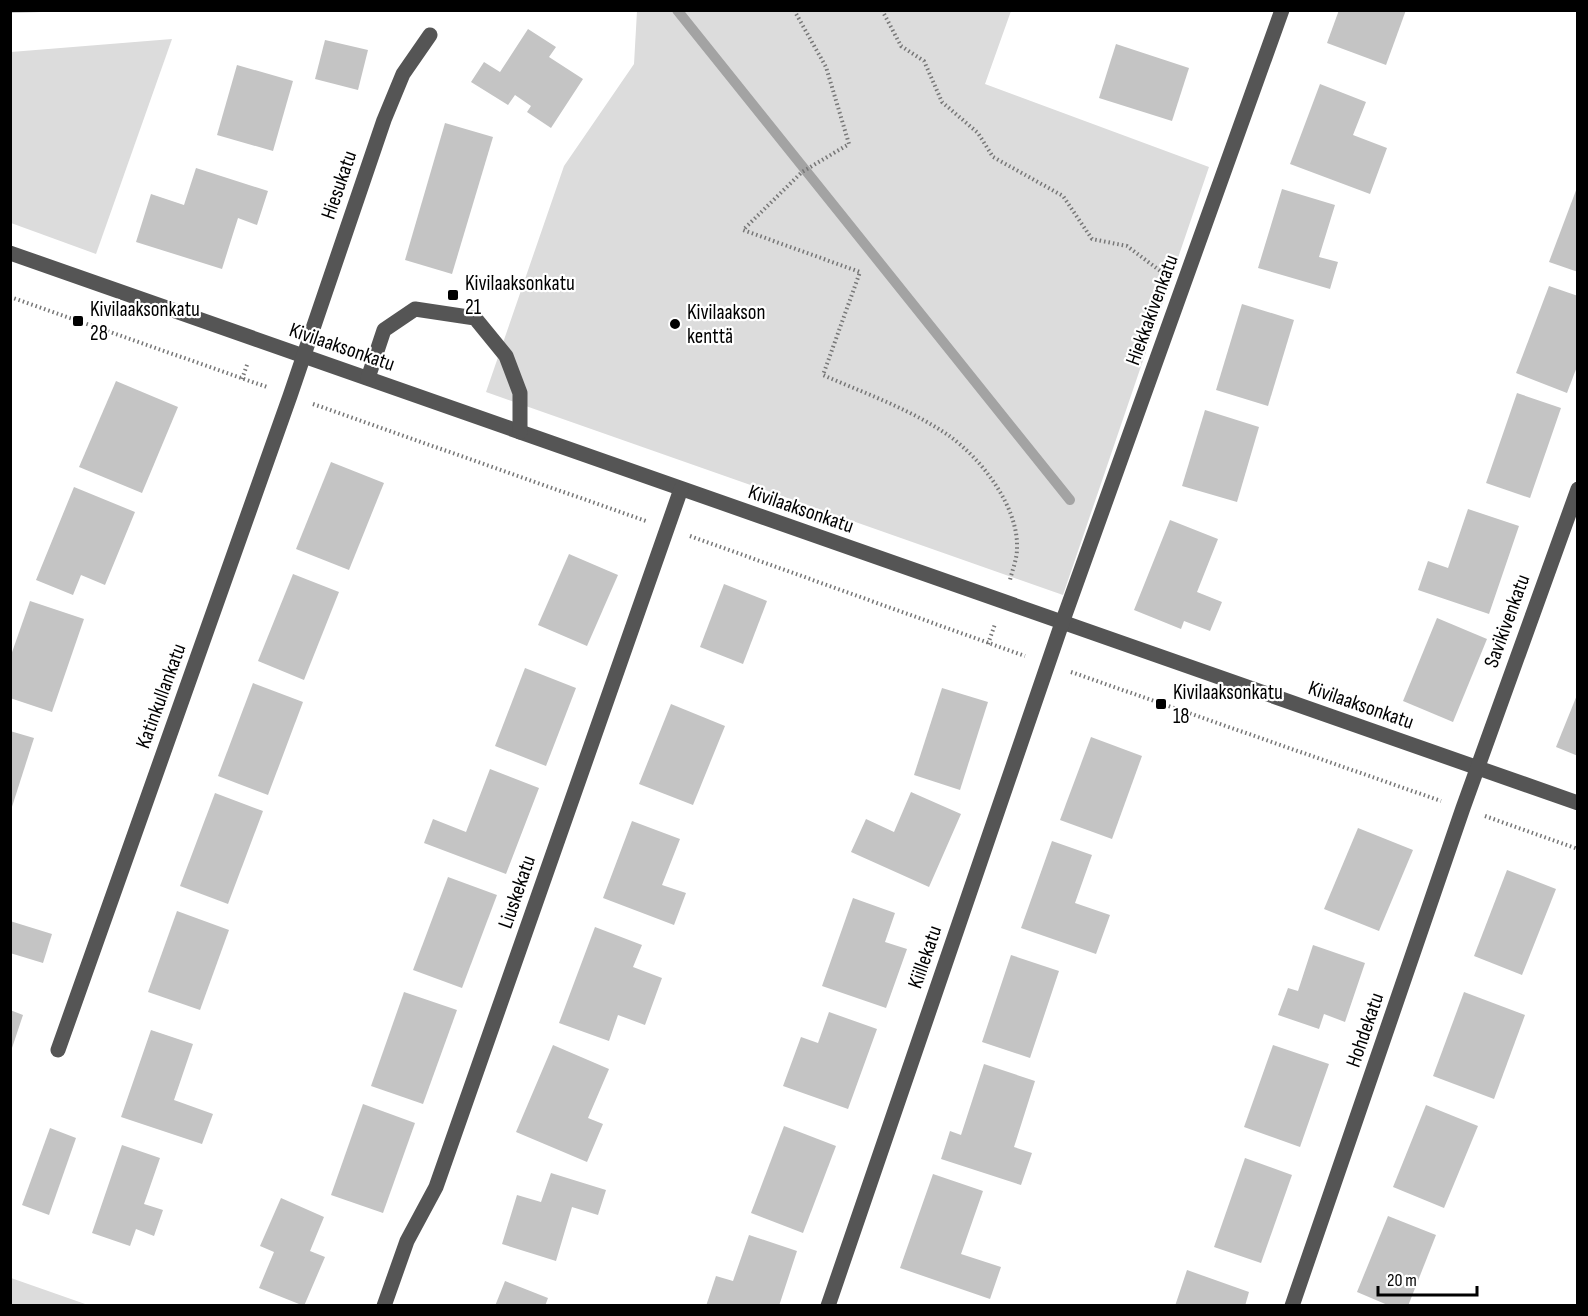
<svg xmlns="http://www.w3.org/2000/svg" width="1588" height="1316" font-family="'Sofia Sans Condensed',sans-serif">
<style>
.green{fill:#dcdcdc}
.lines{fill:none;stroke-linecap:round;stroke-linejoin:round}
.stream{stroke:#a3a3a3;stroke-width:10}
.building{fill:#c4c4c4}
.path{stroke:#777;stroke-width:4;stroke-dasharray:1.5 3;stroke-linecap:butt}
.minor{stroke:#555;stroke-width:15}
.poi-dot{fill:#000;stroke:#fff;stroke-width:2}
.labels{text-anchor:middle;dominant-baseline:central;stroke-width:4.5;stroke-linejoin:round;paint-order:stroke}
.street-label{font-size:21px;fill:#000;stroke:#fff}
.poi-label{font-size:21px;fill:#000;stroke:#fff;text-anchor:start}
</style>
<rect width="100%" height="100%" fill="#fff"/>
<g class="green">
<polygon points="637,11 1011,11 985,84 1209,167 1063,595 486,392 564,166 634,64"/>
<polygon points="172,39 96,254 11,223 11,52"/>
<polygon points="11,1278 88,1305 11,1305"/>
</g>
<g class="lines">
<polyline class="stream" points="677,10 1070,500"/>
</g>
<g class="building">
<polygon points="10,10 42,10 42,12 10,13"/>
<polygon points="1339,10 1406,10 1386,65 1327,43"/>
<polygon points="528,29 556,47 549,57 583,79 551,128 527,112 531,106 515,95 508,105 471,82 484,62 500,72"/>
<polygon points="325,40 368,50 358,90 315,79"/>
<polygon points="1116,44 1189,68 1172,121 1099,98"/>
<polygon points="237,65 293,81 273,151 217,135"/>
<polygon points="1320,84 1366,102 1353,135 1387,148 1370,194 1290,164"/>
<polygon points="445,123 493,137 452,274 405,260"/>
<polygon points="196,168 268,191 257,225 238,218 222,269 136,242 151,194 184,205"/>
<polygon points="1578,185 1578,272 1549,262"/>
<polygon points="1282,189 1335,205 1319,257 1338,262 1330,289 1258,268"/>
<polygon points="1549,286 1578,296 1578,364 1567,393 1516,373"/>
<polygon points="1242,304 1294,320 1268,406 1216,390"/>
<polygon points="116,381 178,407 142,493 79,467"/>
<polygon points="1517,393 1561,408 1530,498 1486,483"/>
<polygon points="1205,410 1259,427 1237,502 1182,486"/>
<polygon points="331,462 384,483 349,570 296,549"/>
<polygon points="74,487 135,512 105,585 81,575 73,595 36,580"/>
<polygon points="1468,509 1519,526 1489,614 1418,590 1428,561 1448,568"/>
<polygon points="1170,520 1218,539 1197,592 1222,602 1210,631 1184,621 1181,629 1134,610"/>
<polygon points="569,554 618,575 587,646 538,625"/>
<polygon points="293,574 339,592 304,680 258,661"/>
<polygon points="724,584 767,601 743,664 700,647"/>
<polygon points="30,601 84,619 52,712 10,698 10,658"/>
<polygon points="1437,618 1487,639 1453,722 1403,701"/>
<polygon points="525,668 576,688 546,766 495,746"/>
<polygon points="253,683 303,702 268,795 218,776"/>
<polygon points="942,688 988,702 960,790 914,775"/>
<polygon points="1577,695 1578,695 1578,756 1556,747"/>
<polygon points="671,704 725,726 693,805 639,784"/>
<polygon points="10,731 34,738 11,810 10,810"/>
<polygon points="1091,737 1142,756 1112,839 1060,820"/>
<polygon points="490,769 539,788 506,874 424,843 433,819 466,832"/>
<polygon points="911,792 961,814 929,887 851,852 866,819 894,832"/>
<polygon points="215,793 263,811 228,904 180,886"/>
<polygon points="632,821 680,839 662,885 686,893 674,925 603,898"/>
<polygon points="1358,828 1413,850 1379,931 1324,909"/>
<polygon points="1052,841 1092,855 1075,903 1110,915 1096,954 1021,928"/>
<polygon points="1507,870 1556,889 1522,975 1474,956"/>
<polygon points="448,877 497,895 462,988 413,970"/>
<polygon points="853,898 895,913 885,942 907,949 886,1008 822,986"/>
<polygon points="177,911 229,930 200,1010 148,992"/>
<polygon points="10,921 52,934 43,963 10,953"/>
<polygon points="595,927 642,945 633,967 662,978 645,1025 618,1015 609,1041 559,1023"/>
<polygon points="1313,945 1365,963 1345,1022 1324,1014 1319,1029 1278,1015 1288,988 1298,991"/>
<polygon points="1011,955 1059,971 1030,1058 982,1042"/>
<polygon points="404,992 457,1010 423,1104 371,1086"/>
<polygon points="1464,992 1525,1015 1494,1099 1433,1076"/>
<polygon points="10,1010 23,1015 11,1051 10,1051"/>
<polygon points="829,1012 877,1029 848,1109 783,1086 801,1037 818,1043"/>
<polygon points="151,1030 193,1044 174,1100 213,1114 202,1144 121,1117"/>
<polygon points="553,1045 609,1069 588,1118 603,1124 587,1162 516,1132"/>
<polygon points="1273,1045 1329,1064 1300,1147 1244,1127"/>
<polygon points="984,1064 1035,1081 1014,1147 1032,1153 1021,1185 941,1159 950,1131 961,1135"/>
<polygon points="363,1104 415,1123 383,1213 331,1195"/>
<polygon points="1426,1105 1478,1126 1444,1208 1393,1187"/>
<polygon points="784,1126 836,1146 803,1233 751,1213"/>
<polygon points="50,1128 76,1138 49,1215 22,1205"/>
<polygon points="122,1145 160,1158 144,1204 163,1210 154,1236 136,1229 130,1246 92,1233"/>
<polygon points="1245,1158 1292,1175 1261,1263 1214,1247"/>
<polygon points="551,1173 606,1190 598,1215 572,1207 556,1261 502,1244 517,1195 541,1202"/>
<polygon points="933,1174 983,1191 961,1254 1001,1267 990,1299 900,1268"/>
<polygon points="281,1198 324,1217 310,1251 325,1257 304,1306 259,1288 274,1252 260,1246"/>
<polygon points="1388,1216 1436,1235 1408,1306 1390,1306 1357,1292"/>
<polygon points="749,1235 797,1251 779,1306 706,1306 716,1276 733,1281"/>
<polygon points="1187,1270 1249,1292 1245,1306 1175,1306"/>
<polygon points="505,1281 548,1298 545,1306 495,1306"/>
</g>
<g class="lines">
<g class="path">
<path d="M794,10L826,67L849,144L802,172L743,230L860,272L823,375C864,393 910,409 948,435C981,458 1019,507 1017,549C1017,559 1012,571 1010,580"/>
<polyline points="882,10 901,46 924,61 942,102 978,133 993,157 1063,196 1092,239 1127,246 1163,273"/>
<polyline points="10,297 267,387"/>
<polyline points="242,379 248,362"/>
<polyline points="313,404 646,521"/>
<polyline points="690,536 1025,656"/>
<polyline points="988,644 995,624"/>
<polyline points="1071,672 1441,801"/>
<polyline points="1485,816 1578,849"/>
</g>
<g class="minor">
<polyline points="10,253 1578,803"/>
<polyline points="368,378 384,330 415,309 475,318 506,356 520,393 520,432"/>
<polyline points="58,1050 290,396 384,120 403,74 430,35"/>
<polyline points="384,1306 407,1241 436,1187 681,489"/>
<polyline points="828,1306 1062,623 1282,10"/>
<polyline points="1292,1306 1463,808 1578,489"/>
</g>
</g>
<g class="poi-dot">
<rect x="447" y="289" width="12" height="12" rx="3"/>
<rect x="72" y="315" width="12" height="12" rx="3"/>
<circle cx="675" cy="324" r="6"/>
<rect x="1155" y="698" width="12" height="12" rx="3"/>
</g>
<g class="labels">
<g class="street-label">
<text transform="translate(339 185) rotate(-71)">Hiesukatu</text>
<text transform="translate(1152 310) rotate(-70)">Hiekkakivenkatu</text>
<text transform="translate(342 347) rotate(19)">Kivilaaksonkatu</text>
<text transform="translate(801 509) rotate(19)">Kivilaaksonkatu</text>
<text transform="translate(1507 621) rotate(-70)">Savikivenkatu</text>
<text transform="translate(161 696) rotate(-70)">Katinkullankatu</text>
<text transform="translate(1361 705) rotate(19)">Kivilaaksonkatu</text>
<text transform="translate(517 892) rotate(-71)">Liuskekatu</text>
<text transform="translate(925 957) rotate(-71)">Kiillekatu</text>
<text transform="translate(1365 1030) rotate(-71)">Hohdekatu</text>
</g>
<g class="poi-label">
<text x="465" y="283">Kivilaaksonkatu<tspan x="465" dy="24">21</tspan></text>
<text x="90" y="309">Kivilaaksonkatu<tspan x="90" dy="24">28</tspan></text>
<text x="687" y="312">Kivilaakson<tspan x="687" dy="24">kenttä</tspan></text>
<text x="1173" y="692">Kivilaaksonkatu<tspan x="1173" dy="24">18</tspan></text>
</g>
</g>
<rect width="1588" height="1316" fill="none" stroke="#000000" stroke-width="24"/>
<path d="M1378 1286v9h99v-9" fill="none" stroke="#000000" stroke-width="3"/>
<text x="1387" y="1286" font-size="18" fill="#000000" stroke="#ffffff" stroke-width="4.5" paint-order="stroke">20 m</text>
</svg>
